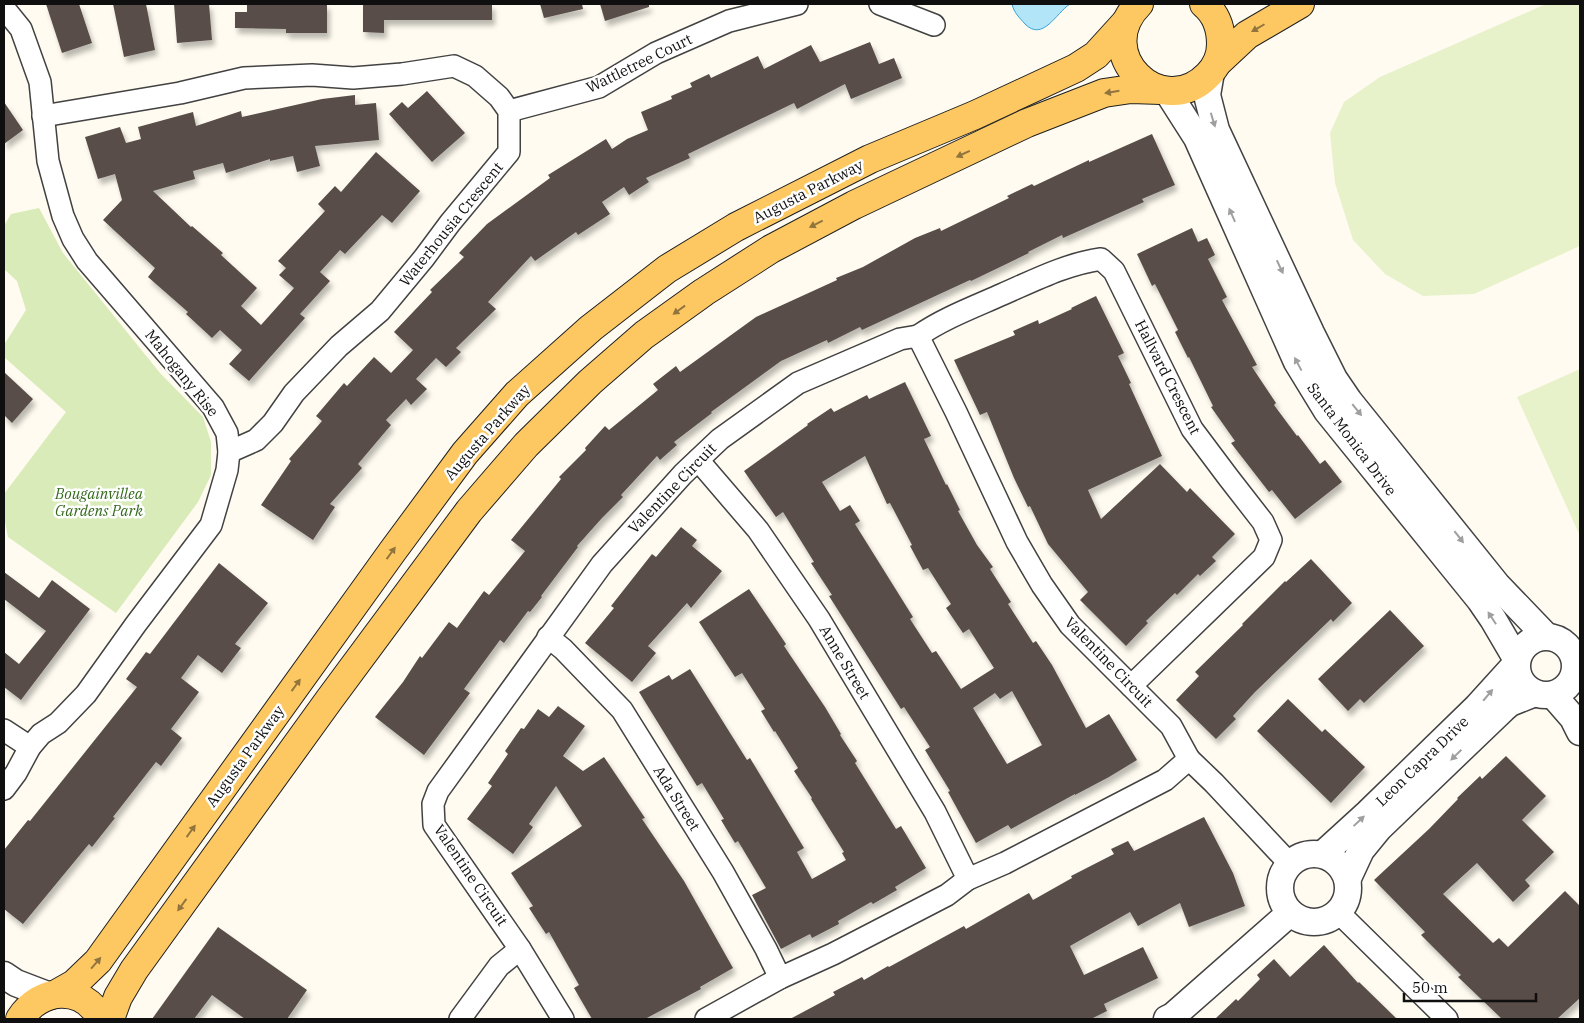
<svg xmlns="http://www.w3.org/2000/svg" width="1584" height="1023" font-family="'IBM Plex Serif',serif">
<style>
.green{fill:#d8ebb8}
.pitch{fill:#e8f2ca}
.water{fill:#b3e5f8;stroke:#37a3d2}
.building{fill:#584e4a;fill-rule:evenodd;filter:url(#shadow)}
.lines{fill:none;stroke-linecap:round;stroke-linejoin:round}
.minor-casing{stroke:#424242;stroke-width:24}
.tertiary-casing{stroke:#424242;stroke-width:29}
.primary-casing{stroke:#202020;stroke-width:30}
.minor{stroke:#fff;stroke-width:21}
.tertiary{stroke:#fff;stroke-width:26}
.primary{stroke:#fdc862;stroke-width:28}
.oneway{fill:#92753d}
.oneway2{fill:#9f9f9f}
.labels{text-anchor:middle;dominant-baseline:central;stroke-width:5;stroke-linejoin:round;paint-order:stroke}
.street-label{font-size:15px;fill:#0f0f0f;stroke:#fff}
.park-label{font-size:15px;font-style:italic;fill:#34691c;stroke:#fff}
</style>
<defs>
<filter id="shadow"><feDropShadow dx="3" dy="5.5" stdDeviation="2.5" flood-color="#0004"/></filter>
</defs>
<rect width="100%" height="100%" fill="#fffbf0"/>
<polygon class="green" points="39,208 63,253 160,373 203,417 211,442 211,475 198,502 116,613 8,537 4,517 4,494 66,412 4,357 4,345 26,310 17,281 4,269 4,226 11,214"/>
<g class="pitch">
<polygon points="1546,4 1580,4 1580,246 1474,294 1423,296 1385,274 1353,240 1335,183 1330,133 1344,102 1380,77"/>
<polygon points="1580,369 1580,536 1517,397"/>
</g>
<path class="water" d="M1012,4H1070C1056,13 1043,42 1025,24C1019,17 1014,13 1012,4Z"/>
<g class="building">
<polygon points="46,4 79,4 92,43 62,53"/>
<polygon points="113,4 146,4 155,50 124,57"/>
<polygon points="174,4 209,4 212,40 177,43"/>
<polygon points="247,4 327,4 327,33 286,33 286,29 235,28 235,12 247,12"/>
<polygon points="363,4 492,4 492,20 384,20 384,33 363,32"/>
<polygon points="540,4 582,4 583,9 544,18"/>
<polygon points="600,4 649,4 649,7 605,21"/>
<polygon points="870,42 879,64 894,58 902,78 851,99 845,84 797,109 794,103 688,154 690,158 646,178 649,182 629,195 624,187 602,202 610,214 578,235 576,232 535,261 531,256 488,302 496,309 456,348 461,352 446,367 436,358 416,379 427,389 411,405 406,399 386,420 391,425 358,464 362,468 330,504 335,507 313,540 261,505 291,461 289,459 322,421 316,416 344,383 347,386 374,357 391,373 413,350 394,332 432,292 430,290 464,257 459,253 487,224 550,178 548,175 606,139 612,149 627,139 648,130 641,112 672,99 671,96 692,87 690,83 709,74 711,78 758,56 764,69 811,45 820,62"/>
<polygon points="427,91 465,133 432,162 389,114 402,102 408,108"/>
<polygon points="355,95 355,105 376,103 379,140 315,146 320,166 297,172 293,156 270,161 270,159 226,173 223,163 193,171 195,179 153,191 191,227 192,226 223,253 221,255 257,288 241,306 261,325 294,288 279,275 286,268 278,261 325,211 318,204 335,186 341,192 376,152 420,191 392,223 382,215 345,254 340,250 320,272 330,281 300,314 305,318 249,381 229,364 242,350 220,330 212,338 186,314 188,312 148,277 155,268 103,220 122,200 115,174 98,179 85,137 120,127 126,143 141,139 138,127 193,112 196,126 241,111 242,117 322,99"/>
<polygon points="4,102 23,130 4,144"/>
<polygon points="1152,134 1175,185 1142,199 1144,202 1063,238 1062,235 1028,252 1029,253 971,281 970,280 862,330 860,327 828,343 827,340 781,361 711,412 712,413 674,442 677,445 660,460 657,456 621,495 623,497 602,518 577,546 578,547 541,596 542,597 530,612 528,611 504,643 500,640 464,689 470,693 424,755 375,717 403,682 420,656 422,658 449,622 457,628 484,591 489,595 525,551 511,540 561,479 559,477 586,450 585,448 605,426 609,430 658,390 653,384 676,366 680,372 756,317 837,280 836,278 863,267 915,238 940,228 941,231 1009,198 1007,196 1032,184 1034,186 1089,160 1089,162"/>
<polygon points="1192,228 1198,242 1207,238 1215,255 1208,259 1227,297 1222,300 1257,365 1252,367 1276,403 1274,405 1297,436 1298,435 1320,464 1325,460 1342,482 1295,519 1272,490 1269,492 1231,443 1235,441 1211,407 1213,406 1189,357 1188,358 1175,332 1178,330 1155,284 1152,286 1137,254"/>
<polygon points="1096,296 1124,353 1118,356 1131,383 1129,384 1162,456 1088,490 1101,519 1160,464 1187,492 1190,488 1235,534 1212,557 1216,561 1200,576 1198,574 1177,595 1175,593 1146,621 1148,623 1126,646 1080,600 1088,592 1048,544 1030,506 1028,507 1014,478 987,412 980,415 954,360 1015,335 1013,331 1038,320 1039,324 1072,309 1071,308"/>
<polygon points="4,372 33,399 12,423 4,415"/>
<path d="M905,382L931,436L924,439L946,485L947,484L960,510L958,511L977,545L993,567L990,569L1011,602L1008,604L1033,643L1036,641L1052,665L1086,728L1109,714L1137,760L1109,777L1075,795V794L1011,829L1008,825L976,843L948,792L950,791L925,750L930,747L904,707L901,709L829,596L832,595L811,563L814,562L783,512L776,517L744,471L808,425L807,424L831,408L834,412L867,395L869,399ZM865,456L887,504L890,503L912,545L910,546L923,570L928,568L951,604L946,608L963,633L969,629L994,668L961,689L936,651L932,653L910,619L913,617L855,524L860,521L850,505L840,511L822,482ZM1012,691L1042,745L1007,764L973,708L995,693L1000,699Z"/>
<polygon points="681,527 697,540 692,546 722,571 691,608 687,603 648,646 656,653 632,682 585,643 614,608 611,606 652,554 656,557"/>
<polygon points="1311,559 1352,603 1333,622 1331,619 1255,692 1233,716 1236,719 1216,739 1176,700 1199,676 1195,672 1243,625 1242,624 1285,581 1286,582"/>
<polygon points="219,563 268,603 235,644 241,648 222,673 198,655 181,678 199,692 171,729 182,738 161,766 156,762 113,817 115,818 92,847 89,844 23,924 4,909 4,850 28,820 30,821 137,687 126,679 146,652 150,654"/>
<polygon points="4,572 39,598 52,580 90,609 21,700 4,687 4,652 19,664 46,631 4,599"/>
<polygon points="749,589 786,644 784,646 825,707 841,734 840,735 857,761 855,763 896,829 901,826 926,868 895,887 897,890 873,904 871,902 838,921 839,924 812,938 810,934 781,949 752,895 766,888 738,841 735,843 721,820 724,819 702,783 697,786 639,692 669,675 672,680 690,669 747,760 750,758 804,848 797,852 812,879 846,860 842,853 844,852 811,799 812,798 794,771 798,768 775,731 774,732 761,711 765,709 742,673 735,677 699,622"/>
<polygon points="1390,610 1424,646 1364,703 1360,699 1348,711 1318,679"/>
<polygon points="1288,699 1322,732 1325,729 1365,767 1331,803 1257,731"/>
<polygon points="558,706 585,726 563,756 583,771 604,757 645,818 642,819 684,881 733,968 700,987 701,989 645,1019 592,1019 574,988 579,985 549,932 546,934 529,908 533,906 511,873 582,826 556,786 529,824 533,827 513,854 467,819 492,786 488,783 508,754 505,751 521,728 524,729 538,709 549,717"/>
<polygon points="1506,756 1546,796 1522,820 1554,852 1525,880 1530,886 1513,902 1477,863 1443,894 1493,943 1499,938 1508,947 1565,891 1580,906 1580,998 1557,1019 1502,1019 1458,977 1461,975 1421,935 1425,932 1374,880 1429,829 1458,799 1457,798 1480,776 1482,779"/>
<polygon points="1204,817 1233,873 1245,906 1189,927 1180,903 1138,926 1130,912 1070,946 1084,975 1143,947 1158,978 1104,1004 1107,1011 1091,1019 790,1019 835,995 833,992 862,977 864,980 888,966 889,967 964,926 966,929 1029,893 1033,900 1072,878 1071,876 1114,854 1111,849 1128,841 1134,851"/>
<polygon points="218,927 307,990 287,1019 245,1019 212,995 194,1019 152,1019"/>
<polygon points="1324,945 1358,983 1359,982 1397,1019 1215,1019 1236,999 1238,1001 1260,979 1257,975 1274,959 1290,977"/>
</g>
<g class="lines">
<defs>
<g id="minor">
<polyline points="880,4 934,25"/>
<polyline points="4,8 21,29 40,82 48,161 63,216 73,239 87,261 213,407 227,433 229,452 227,470 211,525 136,624 86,694 58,723 41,734 30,747 16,773 4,789"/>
<polyline points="509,111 599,87 656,53 729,21 797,4"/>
<polyline points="43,116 180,93 244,78 312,75 353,78 402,74 454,66 475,76 499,97 509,111 509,152 450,223 424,258 380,311 339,346 294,393 273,423 256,440 229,452"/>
<path d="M918,336C944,318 974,307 1003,294C1035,280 1066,264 1101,259L1114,271L1192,429L1228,477L1263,522L1271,540L1264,557L1131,686"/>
<polyline points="698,460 758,530 819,619 935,812 968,879"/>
<polyline points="548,637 563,649 622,710 723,872 766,949 780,978"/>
<polyline points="4,730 30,747"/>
<polyline points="1339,913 1447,1019"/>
<polyline points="460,1019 499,966 520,949"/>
<polyline points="563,1019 520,949 434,825 433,804 438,791 602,564 683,474 720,439 798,383 900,339 918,336 956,412 1017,542 1042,585 1070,625 1171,726 1189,759"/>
<polyline points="706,1019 780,978 833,954 947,895 968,879 1005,863 1165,780 1189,759 1214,783 1289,863"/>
</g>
<g id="tertiary">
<polyline points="1211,72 1207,95 1216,130 1311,333 1334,379 1349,401 1497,585 1546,636"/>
<polyline points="1167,91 1197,138 1297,362 1327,411 1480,600 1493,619 1517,660"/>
<circle cx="1546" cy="666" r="29"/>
<polyline points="1553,695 1573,718 1580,732"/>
<circle cx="1314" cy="888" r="34"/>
<polyline points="1323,854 1368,813 1477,707 1516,664"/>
<polyline points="1348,878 1361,850 1379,828 1503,709 1510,703 1535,693"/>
<polyline points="4,975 16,983 50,996"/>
<polyline points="1167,1019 1173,1016 1290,913"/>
</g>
<g id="primary">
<path d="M1139,4C1090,53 1161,123 1208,75C1216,67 1221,56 1221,44C1221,29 1216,14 1204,4"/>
<polyline points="1217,63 1247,35 1300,4"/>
<polyline points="58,993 74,984 98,961 392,552 465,453 517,394 591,328 667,269 736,227 870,159 975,115 1076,68 1096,55 1126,22"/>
<path d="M20,1019C40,987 83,984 101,1019"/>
<polyline points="110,1019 118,997 134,970 329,700 469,511 526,445 590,382 644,335 704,292 771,249 854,205 1027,123 1086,100 1104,93 1131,89 1161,90"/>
</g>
</defs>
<use href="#minor" class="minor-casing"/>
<use href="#tertiary" class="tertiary-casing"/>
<use href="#primary" class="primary-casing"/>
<use href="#minor" class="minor"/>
<use href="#tertiary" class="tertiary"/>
<use href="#primary" class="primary"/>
</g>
<defs><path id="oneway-solid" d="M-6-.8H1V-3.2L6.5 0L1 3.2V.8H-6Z" transform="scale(1.25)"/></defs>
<g class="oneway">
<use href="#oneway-solid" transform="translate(1258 28) rotate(150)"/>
<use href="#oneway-solid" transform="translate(1112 92) rotate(171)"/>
<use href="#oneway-solid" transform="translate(963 154) rotate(155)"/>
<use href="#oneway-solid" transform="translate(816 224) rotate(153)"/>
<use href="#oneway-solid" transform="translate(679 310) rotate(144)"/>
<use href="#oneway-solid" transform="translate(391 553) rotate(-54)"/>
<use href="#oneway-solid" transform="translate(296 685) rotate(-54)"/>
<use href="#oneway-solid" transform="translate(191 831) rotate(-54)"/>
<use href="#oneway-solid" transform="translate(182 905) rotate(126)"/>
<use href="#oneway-solid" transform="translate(96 963) rotate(-49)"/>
</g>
<g class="oneway2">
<use href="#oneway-solid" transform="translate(1213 120) rotate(73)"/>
<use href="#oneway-solid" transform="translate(1232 215) rotate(-114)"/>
<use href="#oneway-solid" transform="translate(1280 267) rotate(65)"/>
<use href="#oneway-solid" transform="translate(1298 364) rotate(-118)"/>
<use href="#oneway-solid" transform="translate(1357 410) rotate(51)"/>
<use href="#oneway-solid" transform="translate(1459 537) rotate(52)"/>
<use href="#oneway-solid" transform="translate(1492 618) rotate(-123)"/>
<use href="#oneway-solid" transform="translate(1488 695) rotate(-50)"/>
<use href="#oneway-solid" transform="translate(1456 755) rotate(136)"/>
<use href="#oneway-solid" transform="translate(1359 821) rotate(-43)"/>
</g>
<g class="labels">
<g class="street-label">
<text transform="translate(639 63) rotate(-26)">Wattletree Court</text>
<text transform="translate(808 191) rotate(-27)">Augusta Parkway</text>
<text transform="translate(451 224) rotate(-51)">Waterhousia Crescent</text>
<text transform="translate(182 373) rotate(51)">Mahogany Rise</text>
<text transform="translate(1168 377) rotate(63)">Hallvard Crescent</text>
<text transform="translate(487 432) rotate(-49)">Augusta Parkway</text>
<text transform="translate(1352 439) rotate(53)">Santa Monica Drive</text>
<text transform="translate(672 488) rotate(-46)">Valentine Circuit</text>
<text transform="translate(845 662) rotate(59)">Anne Street</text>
<text transform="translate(1109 662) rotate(46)">Valentine Circuit</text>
<text transform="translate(245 756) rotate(-54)">Augusta Parkway</text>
<text transform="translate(1422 761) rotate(-44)">Leon Capra Drive</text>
<text transform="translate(677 798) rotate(58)">Ada Street</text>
<text transform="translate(471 875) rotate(56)">Valentine Circuit</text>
</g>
<g class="park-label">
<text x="99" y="493">Bougainvillea<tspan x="99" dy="17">Gardens Park</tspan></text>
</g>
</g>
<rect width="1584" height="1023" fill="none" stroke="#0f0f0f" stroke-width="10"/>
<path d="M1404 993v8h132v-8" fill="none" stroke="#0f0f0f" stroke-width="2.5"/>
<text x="1412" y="993" font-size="15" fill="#0f0f0f" stroke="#ffffff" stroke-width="4" paint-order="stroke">50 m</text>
</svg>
